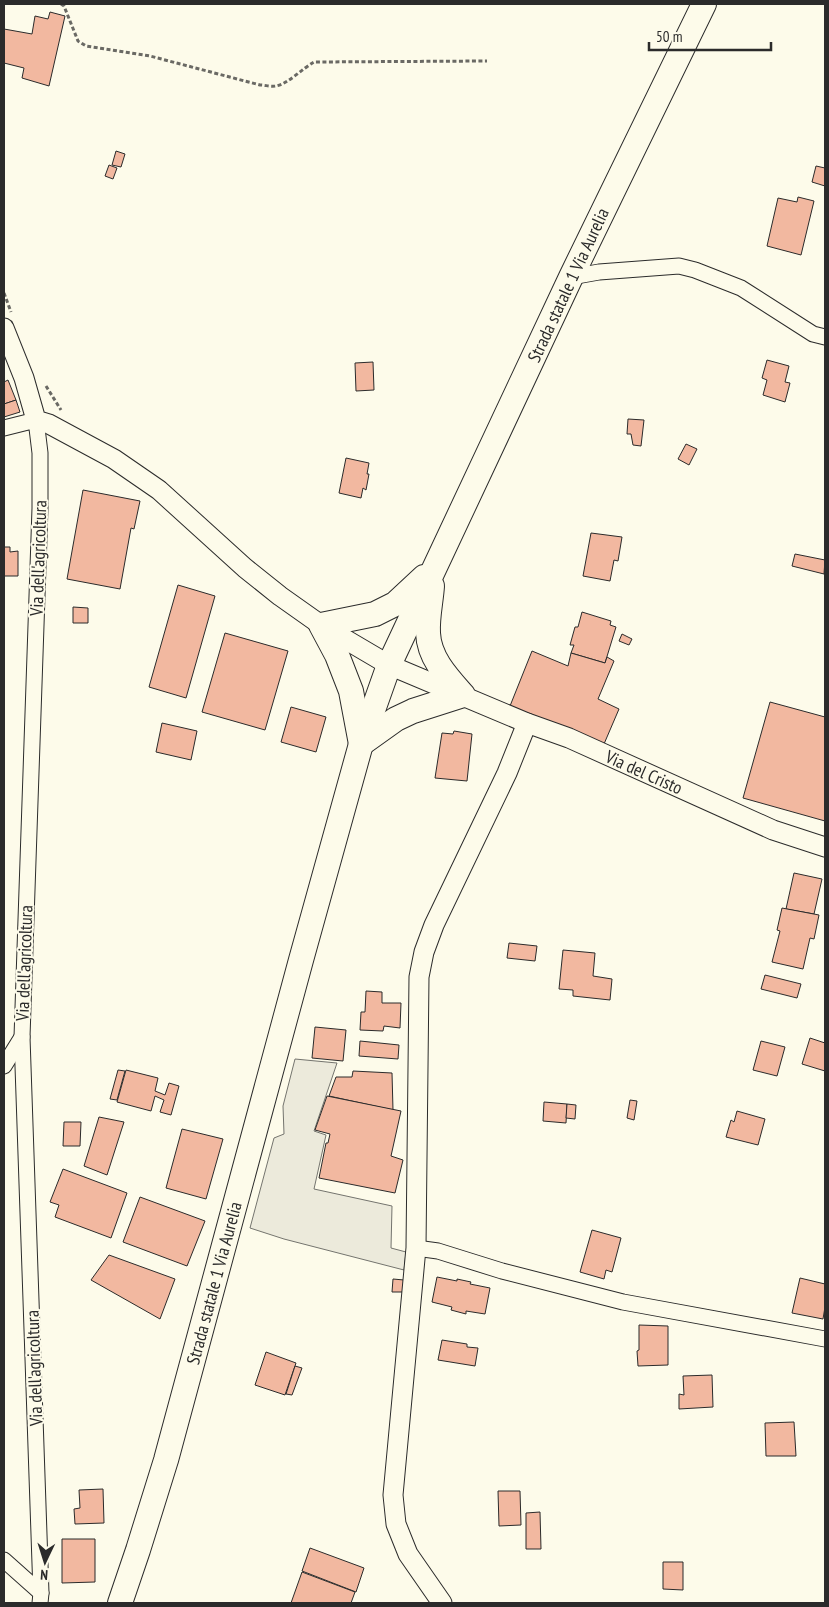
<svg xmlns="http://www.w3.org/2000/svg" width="829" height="1607" font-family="'PT Sans Narrow',sans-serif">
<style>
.parking{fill:#eceadb;stroke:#74746e}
.building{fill:#f2b8a0;stroke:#2b2b2b}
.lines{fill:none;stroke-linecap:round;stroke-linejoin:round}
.minor-casing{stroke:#2b2b2b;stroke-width:17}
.tertiary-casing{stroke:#2b2b2b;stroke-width:21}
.primary-casing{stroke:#2b2b2b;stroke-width:26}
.path{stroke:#6a6964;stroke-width:3;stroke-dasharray:4 2.5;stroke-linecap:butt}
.minor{stroke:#fdfbea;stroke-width:15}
.tertiary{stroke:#fdfbea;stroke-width:19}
.primary{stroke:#fdfbea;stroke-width:24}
.labels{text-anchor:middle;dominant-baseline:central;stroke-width:4;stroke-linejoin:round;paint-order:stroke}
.street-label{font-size:18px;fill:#2b2b2b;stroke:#fdfbea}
</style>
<rect width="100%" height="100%" fill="#fdfbea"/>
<polygon class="parking" points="295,1059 337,1063 314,1131 326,1135 314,1189 392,1206 391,1248 406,1252 404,1270 284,1239 250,1228 274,1138 284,1134 283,1106"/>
<g class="building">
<polygon points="50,12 65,16 49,86 22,78 24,68 4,63 4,29 32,34 35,16 48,19"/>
<polygon points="116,151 125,154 121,167 112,165"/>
<polygon points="109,165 117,168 113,179 105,176"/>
<polygon points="816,166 825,168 825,186 812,182"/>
<polygon points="798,197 814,201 801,255 767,246 778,198 797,202"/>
<polygon points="767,360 789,366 785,382 790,383 785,402 763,395 767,380 762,378"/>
<polygon points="373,362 374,390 356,391 355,363"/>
<polygon points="8,380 16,400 4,404 4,382"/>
<polygon points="16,400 20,412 4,417 4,404"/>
<polygon points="628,419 644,420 641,446 633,445 631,434 627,434"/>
<polygon points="686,444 697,449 689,465 678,459"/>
<polygon points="346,458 369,463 367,474 369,474 366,490 363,488 361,498 339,493"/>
<polygon points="83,490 140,501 134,529 131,528 120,589 67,579"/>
<polygon points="591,533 622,537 618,561 614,560 610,581 583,576"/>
<polygon points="4,547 10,547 10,552 18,551 18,576 4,576"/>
<polygon points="795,554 825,560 824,574 792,566"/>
<polygon points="178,585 215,596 186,698 149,687"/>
<polygon points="73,607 88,608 88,623 73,623"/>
<polygon points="582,612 611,621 610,625 616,627 605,663 571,653 574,645 570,645 575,627 578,627"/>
<polygon points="225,633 288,651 265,730 202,712"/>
<polygon points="622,634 632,639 629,645 619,641"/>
<polygon points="532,651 568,666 571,653 605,663 607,657 614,661 598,699 619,709 604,744 510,706"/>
<polygon points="770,702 825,717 825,821 743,798"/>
<polygon points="291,707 326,717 316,752 281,742"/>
<polygon points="162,723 197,731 191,760 156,752"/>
<polygon points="454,731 472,734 467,781 435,778 442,733 453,734"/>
<polygon points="794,873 822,879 814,914 786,909"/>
<polygon points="782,908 819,915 814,939 810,938 803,969 772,962 780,931 777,930"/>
<polygon points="509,943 537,946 535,961 507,958"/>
<polygon points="563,950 595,953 593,976 612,979 610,1000 573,996 573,990 559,989"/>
<polygon points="765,975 801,984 797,998 761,989"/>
<polygon points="366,991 382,992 382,1003 401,1003 400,1028 384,1026 383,1031 360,1030 361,1012 365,1012"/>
<polygon points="315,1027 346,1030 343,1061 312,1058"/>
<polygon points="810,1038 825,1043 825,1071 802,1064"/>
<polygon points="360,1041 399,1045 398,1059 359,1056"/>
<polygon points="761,1041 785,1047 777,1076 753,1070"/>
<polygon points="118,1070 125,1071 117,1100 110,1099"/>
<polygon points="126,1070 158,1078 155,1091 165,1095 169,1083 179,1086 171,1115 160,1112 164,1100 155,1096 151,1111 117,1102"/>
<polygon points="353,1071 392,1073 393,1110 329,1096 336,1077 352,1077"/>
<polygon points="327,1096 401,1111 391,1156 403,1160 395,1193 319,1178 326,1143 328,1143 330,1134 315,1130"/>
<polygon points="630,1100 637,1101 634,1120 627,1118"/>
<polygon points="544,1102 567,1104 566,1123 543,1121"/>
<polygon points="567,1104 576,1105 575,1119 566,1118"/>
<polygon points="737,1111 765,1119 758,1145 726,1137 731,1120 734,1122"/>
<polygon points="99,1117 124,1122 107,1175 84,1166"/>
<polygon points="64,1122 81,1122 80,1146 63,1146"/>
<polygon points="182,1129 223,1139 206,1199 166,1188"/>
<polygon points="63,1169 127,1193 111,1238 55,1217 59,1205 50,1202"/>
<polygon points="140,1197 205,1221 187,1266 123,1242"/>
<polygon points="592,1230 621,1238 612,1272 606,1270 604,1279 580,1272"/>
<polygon points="109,1255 175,1279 160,1319 91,1280"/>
<polygon points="437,1277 457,1281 457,1279 471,1282 470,1284 490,1288 485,1314 466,1311 466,1314 451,1310 452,1307 432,1302"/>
<polygon points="800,1278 825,1284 825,1307 823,1319 792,1313"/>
<polygon points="393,1279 404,1280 403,1292 392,1292"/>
<polygon points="639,1325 668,1326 668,1365 638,1366 637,1351 639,1350"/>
<polygon points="442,1340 467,1344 467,1347 478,1348 475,1366 438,1360"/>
<polygon points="266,1352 296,1363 285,1395 255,1385"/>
<polygon points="295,1366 302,1368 292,1395 286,1394"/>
<polygon points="712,1375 713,1407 679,1409 679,1394 684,1395 683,1376"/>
<polygon points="794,1422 796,1456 766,1456 765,1423"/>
<polygon points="103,1489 104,1523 75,1524 74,1509 80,1508 79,1490"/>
<polygon points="498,1491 520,1491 521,1525 499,1526"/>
<polygon points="540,1512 541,1549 526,1549 526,1513"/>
<polygon points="62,1539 95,1539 95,1582 62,1583"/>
<polygon points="310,1548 364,1568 356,1592 302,1571"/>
<polygon points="663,1562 683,1562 683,1590 663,1589"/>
<polygon points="302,1572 355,1592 351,1603 291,1603"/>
</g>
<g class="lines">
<defs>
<g id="minor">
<polyline points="571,277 599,272 679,266 695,270 741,288 813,334 825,337"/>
<polyline points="4,428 36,420 40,453 40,508 22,1037 41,1593 40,1603"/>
<polyline points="4,1066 22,1037"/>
<polyline points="416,1248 438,1251 502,1271 623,1302 825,1339"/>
<polyline points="4,1560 41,1593"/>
</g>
<g id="tertiary">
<polyline points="4,328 24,378 36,420 49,424 114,459 159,490 245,568 280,596 321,625 389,665 527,723 569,738 773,830 825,847"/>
<polyline points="442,1603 408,1554 396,1524 393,1495 416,1248 419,977 424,952 434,925 507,773 527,723"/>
</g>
<g id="primary">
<polyline points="361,744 351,691 337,655 321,625 375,614 395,604 424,577"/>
<path d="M361,744L396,719L413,711L463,695C447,677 429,658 428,633C427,618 431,601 432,586"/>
<polyline points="120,1603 138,1550 166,1460 301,960 361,744 389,665 571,277 704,4"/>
</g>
</defs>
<use href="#minor" class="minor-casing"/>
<use href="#tertiary" class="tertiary-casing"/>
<use href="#primary" class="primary-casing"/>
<g class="path">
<path d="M61,4L64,6L78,41L86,46L150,56L260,85C265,85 271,87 276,86C288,84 303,68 314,62L487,61"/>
<polyline points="4,293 11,312"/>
<polyline points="46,386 61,410"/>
</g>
<use href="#minor" class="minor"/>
<use href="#tertiary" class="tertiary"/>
<use href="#primary" class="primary"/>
</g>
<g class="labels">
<g class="street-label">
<text transform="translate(568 285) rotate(-65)">Strada statale 1 Via Aurelia</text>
<text transform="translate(38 558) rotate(-88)">Via dell'agricoltura</text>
<text transform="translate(644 772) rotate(24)">Via del Cristo</text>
<text transform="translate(24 963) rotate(-88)">Via dell'agricoltura</text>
<text transform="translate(214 1283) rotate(-75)">Strada statale 1 Via Aurelia</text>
<text transform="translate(34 1368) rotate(-92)">Via dell'agricoltura</text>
</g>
</g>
<rect width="829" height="1607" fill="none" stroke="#2b2b2b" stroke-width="10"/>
<g transform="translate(45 1562) rotate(184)" stroke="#fdfbea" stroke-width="4" paint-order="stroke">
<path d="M0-4L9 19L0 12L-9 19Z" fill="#2b2b2b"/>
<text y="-8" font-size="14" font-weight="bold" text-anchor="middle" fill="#2b2b2b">N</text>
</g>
<path d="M649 42v8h122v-8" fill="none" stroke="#2b2b2b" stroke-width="2.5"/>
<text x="656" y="42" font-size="15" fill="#2b2b2b" stroke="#fdfbea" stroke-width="4" paint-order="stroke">50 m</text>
</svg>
